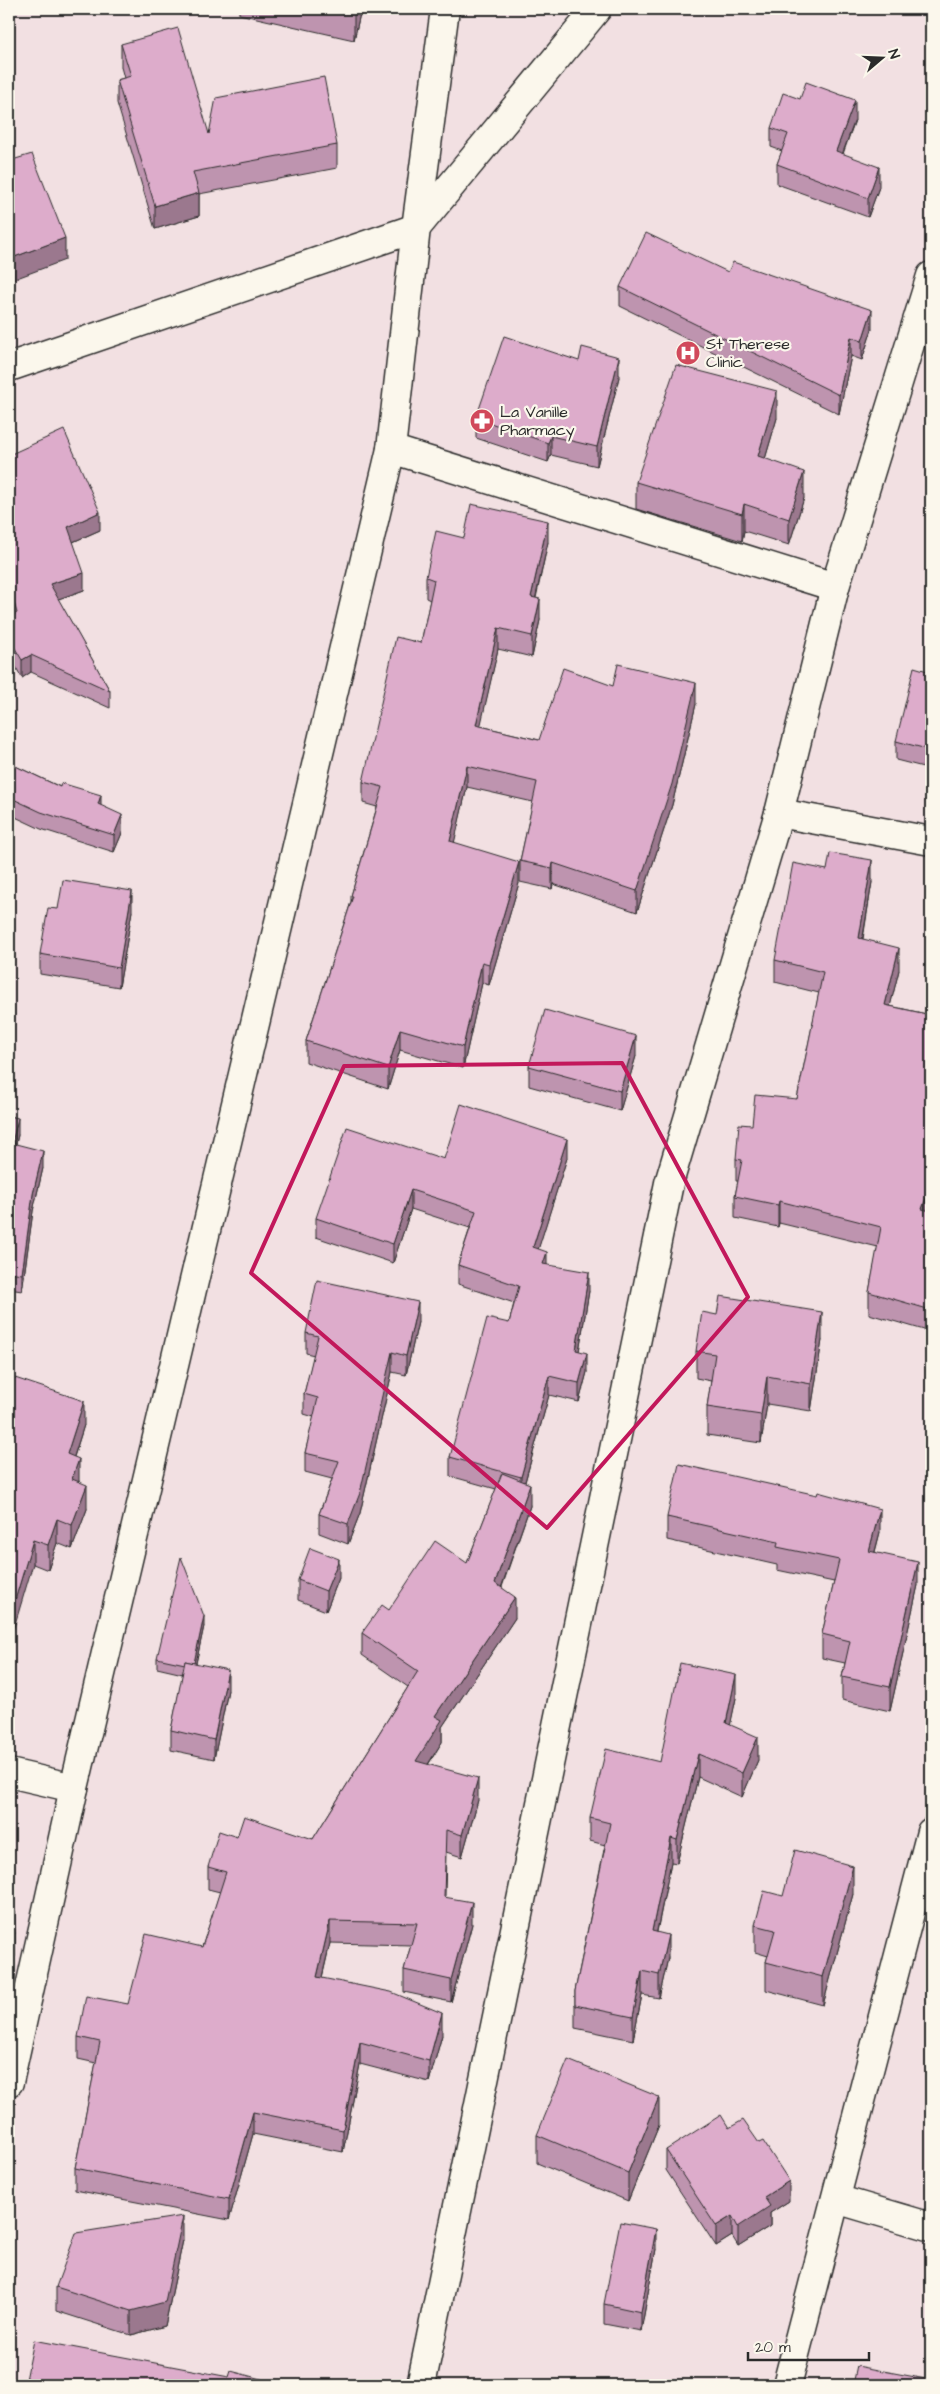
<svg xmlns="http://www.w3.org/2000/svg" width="940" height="2394" font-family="'Architects Daughter',sans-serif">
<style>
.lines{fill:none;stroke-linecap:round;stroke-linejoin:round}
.street-casing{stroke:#2b2b2b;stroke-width:31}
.secondary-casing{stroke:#2b2b2b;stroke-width:31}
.street{stroke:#fbf7ec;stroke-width:28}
.secondary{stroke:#fbf7ec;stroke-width:28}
.wall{fill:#be94af;stroke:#2b2b2b}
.shaded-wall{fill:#9b788e;stroke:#2b2b2b}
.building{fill:#ddaccb;stroke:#2b2b2b}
.marked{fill:none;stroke:#c2185b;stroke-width:4;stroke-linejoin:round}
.labels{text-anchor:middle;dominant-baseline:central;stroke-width:4.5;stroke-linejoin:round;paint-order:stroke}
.poi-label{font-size:16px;fill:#2b2b2b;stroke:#fbf7ec;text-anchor:start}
</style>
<rect width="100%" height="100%" fill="#f2e0e2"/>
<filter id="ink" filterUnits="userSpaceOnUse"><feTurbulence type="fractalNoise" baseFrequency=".02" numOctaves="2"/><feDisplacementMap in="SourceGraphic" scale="10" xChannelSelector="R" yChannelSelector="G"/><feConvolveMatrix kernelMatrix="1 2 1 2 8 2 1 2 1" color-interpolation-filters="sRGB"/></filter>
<g filter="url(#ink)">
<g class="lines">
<defs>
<g id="street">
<polyline points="931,276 835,587 779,813 931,841"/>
<polyline points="9,367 416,228 597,9"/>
<polyline points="391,449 835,587"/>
<polyline points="9,1773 74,1788"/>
<polyline points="836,2199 931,2227"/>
<polyline points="421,2385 669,1183 779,813"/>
<polyline points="787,2385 931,1832"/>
</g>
<polyline id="secondary" points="9,2082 74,1788 391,449 416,228 445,9"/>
</defs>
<use href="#street" class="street-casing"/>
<use href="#secondary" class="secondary-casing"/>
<use href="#street" class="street"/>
<use href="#secondary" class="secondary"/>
</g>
<g class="wall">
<polygon points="239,9 361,9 354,40 239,14"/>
<polygon points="121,44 209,134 337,145 337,168 199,194 199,216 155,229 117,103 117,80 124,78 121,67"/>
<polygon points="855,120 843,154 879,187 868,217 777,184 777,164 782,151 771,147 771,128"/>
<polygon points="728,272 872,329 862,360 851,356 839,414 620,306 620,287"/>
<polygon points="619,377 597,466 551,455 548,462 476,438 476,418"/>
<polygon points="777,418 765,459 804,498 789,545 744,531 742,541 636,509 636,482"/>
<polygon points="9,455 100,530 73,542 84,590 58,599 110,691 110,708 31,672 22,678 9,655 9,617 13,615 9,602"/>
<polygon points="464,538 548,542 536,598 540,620 532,657 498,649 480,726 539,740 613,686 696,704 672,805 637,912 553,884 552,889 520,882 520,861 533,802 467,787 454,842 519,883 489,985 482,983 463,1068 400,1050 388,1089 306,1062 306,1041 351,902 351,896 377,807 363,803 363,782 421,643 430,600 426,598 426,577"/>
<polygon points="931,672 931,769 896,760 896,741"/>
<polygon points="9,763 101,806 122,833 114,852 41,829 9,814"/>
<polygon points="872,882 863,939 899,970 890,1006 931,1015 931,1206 929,1211 931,1211 931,1332 869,1314 869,1292 878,1247 779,1223 778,1227 735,1218 735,1196 738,1181 736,1181 736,1159 752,1125 797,1099 819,993 775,982 775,960"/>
<polygon points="58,909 132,911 119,987 40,974 40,954"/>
<polygon points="636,1056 620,1111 529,1086 529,1066"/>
<polygon points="9,1116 18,1135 16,1144 43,1168 33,1211 22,1291 9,1289"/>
<polygon points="567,1158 538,1249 547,1265 589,1291 579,1351 587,1372 579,1402 549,1395 525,1482 530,1506 502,1587 515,1618 442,1727 442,1742 428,1765 478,1800 462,1857 446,1852 445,1897 472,1924 451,2002 404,1992 404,1970 411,1945 330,1943 322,1978 442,2035 429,2082 360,2064 343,2152 253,2134 229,2220 75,2190 75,2168 96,2063 78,2059 78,2037 128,2004 202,1947 220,1892 208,1889 208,1867 237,1837 313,1839 408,1687 362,1655 362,1633 389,1610 467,1563 496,1489 450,1476 450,1457 509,1323 514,1303 458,1284 458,1265 470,1228 411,1209 393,1263 316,1237 316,1218 444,1159"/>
<polygon points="418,1322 406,1375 392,1372 360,1513 348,1544 319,1533 319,1514 332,1479 305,1472 305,1453 314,1417 304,1414 304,1394 314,1355 306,1353 306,1333"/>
<polygon points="822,1340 811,1411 767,1404 761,1443 707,1435 707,1407 711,1381 696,1378 696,1351"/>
<polygon points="9,1376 84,1425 74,1457 79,1482 87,1509 72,1549 57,1543 48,1570 33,1564"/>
<polygon points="667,1517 880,1532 875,1552 918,1585 890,1711 842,1700 842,1677 845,1663 822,1658 822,1634 834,1582 777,1570 777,1565 667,1540"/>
<polygon points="339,1578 326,1611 298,1600 298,1580"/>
<polygon points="204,1626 196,1663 228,1690 214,1759 171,1750 171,1730 183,1674 157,1668 157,1658"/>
<polygon points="736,1698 730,1725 758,1760 742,1797 698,1777 677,1863 671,1862 657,1932 668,1958 659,1998 642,1995 633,2040 575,2028 575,1991 605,1845 590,1841 590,1818 660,1762"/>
<polygon points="9,1888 15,1934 15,1957 9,1957"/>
<polygon points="853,1894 823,2005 766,1990 766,1962 768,1956 755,1952 755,1925 783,1896"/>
<polygon points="659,2125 628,2201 537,2163 537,2135"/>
<polygon points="729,2128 789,2201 770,2213 770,2226 738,2246 732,2236 716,2246 666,2170 666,2150"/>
<polygon points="183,2240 165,2326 131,2335 56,2311 56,2287"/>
<polygon points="656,2249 641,2331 604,2324 604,2304"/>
</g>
<g class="shaded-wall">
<polygon points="355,9 361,9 354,40 354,12"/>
<polygon points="855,100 855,120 836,171 836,151"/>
<polygon points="879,167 879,187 868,217 868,198"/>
<polygon points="199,193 199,216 155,229 155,206"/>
<polygon points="65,238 65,260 9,281 9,259"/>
<polygon points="872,310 872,329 862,360 862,341"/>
<polygon points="851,337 851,356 839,414 839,395"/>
<polygon points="619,357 619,377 597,466 597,447"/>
<polygon points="777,391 777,418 758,483 758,456"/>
<polygon points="551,436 551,455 548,462 548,443"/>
<polygon points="804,472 804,498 789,545 789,519"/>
<polygon points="744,504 744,531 742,541 742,514"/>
<polygon points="100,512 100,530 68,544 68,527"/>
<polygon points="548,521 548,542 531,618 531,597"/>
<polygon points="84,573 84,590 50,602 50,584"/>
<polygon points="540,599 540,620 532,657 532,636"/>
<polygon points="498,628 498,649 476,746 476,725"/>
<polygon points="31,655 31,672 22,678 22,660"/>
<polygon points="696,683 696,704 672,805 637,912 637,891"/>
<polygon points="467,766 467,787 450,861 450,841"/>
<polygon points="101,795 101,813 98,804"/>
<polygon points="122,815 122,833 114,852 114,835"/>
<polygon points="872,860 872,882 859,960 859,938"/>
<polygon points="519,862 519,883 489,985 489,964"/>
<polygon points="553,863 553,884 552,889 552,868"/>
<polygon points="132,891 132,911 119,987 119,968"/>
<polygon points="899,948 899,970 885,1027 885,1005"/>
<polygon points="482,962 482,983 463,1068 463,1047"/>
<polygon points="400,1029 400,1050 388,1089 388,1068"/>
<polygon points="636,1036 636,1056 620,1111 620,1091"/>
<polygon points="18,1118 18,1135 12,1160 12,1143"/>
<polygon points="567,1139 567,1158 533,1266 533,1247"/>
<polygon points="43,1151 43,1168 33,1211 22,1291 22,1274 33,1194"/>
<polygon points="931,1184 931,1206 922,1230 922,1209"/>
<polygon points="411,1190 411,1209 393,1263 393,1244"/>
<polygon points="779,1201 779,1223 778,1227 778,1205"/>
<polygon points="547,1252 547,1271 543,1264"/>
<polygon points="589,1272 589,1291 576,1369 576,1350"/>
<polygon points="418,1302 418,1322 406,1375 406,1356"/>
<polygon points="822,1312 822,1340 811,1411 811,1384"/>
<polygon points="392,1352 392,1372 360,1513 348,1544 348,1524"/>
<polygon points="587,1353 587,1372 579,1402 579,1383"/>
<polygon points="549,1376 549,1395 521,1496 521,1477"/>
<polygon points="767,1376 767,1404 761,1443 761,1415"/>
<polygon points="84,1401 84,1425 67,1478 67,1454"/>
<polygon points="79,1459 79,1483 72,1479"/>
<polygon points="530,1484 530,1506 495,1605 495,1583"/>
<polygon points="87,1485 87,1509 72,1549 72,1525"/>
<polygon points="880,1509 880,1532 869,1574 869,1551"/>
<polygon points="57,1519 57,1543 48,1570 48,1545"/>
<polygon points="33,1540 33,1564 9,1644 9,1620"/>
<polygon points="339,1559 339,1578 326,1611 326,1591"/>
<polygon points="918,1562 918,1585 890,1711 890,1687"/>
<polygon points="515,1597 515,1618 442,1727 442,1742 416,1783 416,1761 435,1716"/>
<polygon points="204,1616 204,1626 193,1677 193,1666"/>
<polygon points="228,1670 228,1690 214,1759 214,1740"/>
<polygon points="736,1675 736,1698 726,1746 726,1723"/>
<polygon points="758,1737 758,1760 742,1797 742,1773"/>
<polygon points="698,1754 698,1777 677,1863 677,1840"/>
<polygon points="478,1778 478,1800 462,1857 462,1835"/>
<polygon points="671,1838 671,1862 652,1955 652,1931"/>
<polygon points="853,1866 853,1894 823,2005 823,1977"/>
<polygon points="472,1902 472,1924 451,2002 451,1980"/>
<polygon points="330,1921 330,1943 317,1998 317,1977"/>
<polygon points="668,1935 668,1958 659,1998 659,1975"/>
<polygon points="642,1971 642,1995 633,2040 633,2017"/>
<polygon points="442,2013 442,2035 429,2082 429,2061"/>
<polygon points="360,2042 360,2064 343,2152 343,2130"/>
<polygon points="659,2097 659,2125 628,2201 628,2173"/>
<polygon points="253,2112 253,2134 229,2220 229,2199"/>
<polygon points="789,2181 789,2201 770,2213 770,2226 738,2246 738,2227 764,2197"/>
<polygon points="183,2216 183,2240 165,2326 131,2335 131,2311"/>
<polygon points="732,2216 732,2236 716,2246 716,2226"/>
<polygon points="656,2229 656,2249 641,2331 641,2312"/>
</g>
<g class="building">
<polygon points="338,9 355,9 354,12"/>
<polygon points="178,28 209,134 216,98 324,77 337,145 193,172 199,193 155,206 117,80 131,76 121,44"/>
<polygon points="806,82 855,100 836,151 879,167 868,198 777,164 788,134 771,128 783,93 800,99"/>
<polygon points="32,154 65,238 9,259 9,161"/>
<polygon points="646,233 728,272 733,262 872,310 862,341 851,337 839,395 620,287"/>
<polygon points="504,336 579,361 582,347 619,357 597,447 551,436 548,443 476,418"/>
<polygon points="676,365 777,391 758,456 804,472 789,519 744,504 742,514 636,482"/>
<polygon points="64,430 100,512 68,527 84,573 50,584 110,691 31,655 22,660 9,638 9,617 17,613 9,585 9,548 10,547 9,543 9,455"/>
<polygon points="471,504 548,521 531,597 540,599 532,636 498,628 476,725 539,740 563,668 613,686 618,664 696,683 672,784 637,891 553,863 552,868 520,861 537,782 467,766 450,841 519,862 489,964 482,962 463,1047 400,1029 388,1068 306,1041 353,896 351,896 383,787 363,782 396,637 421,643 434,580 426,577 436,531 464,538"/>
<polygon points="914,667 931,672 931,750 896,741"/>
<polygon points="9,763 60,787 61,783 101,795 98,804 122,815 114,835 41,812 9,797"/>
<polygon points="830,853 872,860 859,938 899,948 885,1005 931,1015 931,1184 922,1209 931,1211 931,1310 869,1292 881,1227 779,1201 778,1205 735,1196 742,1160 736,1159 739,1124 752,1125 755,1095 797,1099 823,972 775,960 793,863 827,870"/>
<polygon points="63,880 132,891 119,968 40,954 48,908 58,909"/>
<polygon points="545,1010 636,1036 620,1091 529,1066"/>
<polygon points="461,1104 567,1139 533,1247 547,1252 543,1264 589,1272 576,1350 587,1353 579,1383 549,1376 521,1477 450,1457 487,1318 509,1323 519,1286 458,1265 476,1211 411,1190 393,1244 316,1218 347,1127 444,1159"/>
<polygon points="9,1116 18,1118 12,1143 43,1151 33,1194 22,1274 9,1272"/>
<polygon points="317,1280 418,1302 406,1356 392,1352 360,1493 348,1524 319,1514 339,1461 305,1453 318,1398 304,1394 318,1336 306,1333"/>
<polygon points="720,1296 822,1312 811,1384 767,1376 761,1415 707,1407 715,1354 696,1351 702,1312 717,1315"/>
<polygon points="9,1376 84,1401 67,1454 79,1459 72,1479 87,1485 72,1525 57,1519 48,1545 33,1540 9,1620"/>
<polygon points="679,1464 817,1495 818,1492 880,1509 869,1551 918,1562 890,1687 842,1677 850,1641 822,1634 839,1560 777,1547 778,1542 667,1517"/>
<polygon points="502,1473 530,1484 495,1583 515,1597 435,1716 442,1720 416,1761 478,1778 462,1835 446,1830 444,1897 472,1902 451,1980 404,1970 417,1923 330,1921 317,1977 391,1992 442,2013 429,2061 360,2042 343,2130 253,2112 229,2199 75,2168 100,2042 78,2037 86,1996 128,2004 146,1934 202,1947 226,1872 208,1867 219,1831 237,1837 244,1816 313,1839 418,1671 362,1633 382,1605 389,1610 435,1541 467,1563"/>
<polygon points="310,1548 339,1559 326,1591 298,1580"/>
<polygon points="181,1557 204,1616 194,1663 185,1661 185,1664 157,1658"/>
<polygon points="185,1661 228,1670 214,1740 171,1730"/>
<polygon points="680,1663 736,1675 726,1723 758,1737 742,1773 698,1754 677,1840 671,1838 652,1931 668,1935 659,1975 642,1971 633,2017 575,2005 575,1991 610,1823 590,1818 606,1749 660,1762"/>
<polygon points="795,1850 853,1866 823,1977 766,1962 775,1930 755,1925 764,1891 783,1896"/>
<polygon points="9,1888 14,1888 15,1934 9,1934"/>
<polygon points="568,2060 659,2097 628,2173 537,2135"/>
<polygon points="721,2115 729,2128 743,2120 759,2143 763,2141 789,2181 764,2197 770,2206 738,2227 732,2216 716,2226 666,2150"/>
<polygon points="183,2216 165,2302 131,2311 56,2287 76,2233"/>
<polygon points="620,2222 656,2229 641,2312 604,2304"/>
<polygon points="34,2340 229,2377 231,2371 283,2385 25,2385"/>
<polygon points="857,2366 931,2380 931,2385 853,2385"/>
</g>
</g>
<path class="marked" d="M622,1063L748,1297L547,1528L251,1273L344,1066Z"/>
<defs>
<symbol id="hospital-disc" viewBox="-11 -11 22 22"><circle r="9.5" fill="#d1495b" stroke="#fbf7ec"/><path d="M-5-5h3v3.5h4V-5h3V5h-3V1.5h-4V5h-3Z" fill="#fff"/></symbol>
<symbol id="pharmacy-disc" viewBox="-11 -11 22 22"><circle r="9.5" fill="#d1495b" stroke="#fbf7ec"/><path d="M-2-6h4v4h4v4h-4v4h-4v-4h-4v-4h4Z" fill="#fff"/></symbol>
</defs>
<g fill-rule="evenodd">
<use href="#hospital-disc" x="674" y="339" width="28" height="28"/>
<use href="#pharmacy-disc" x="468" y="407" width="28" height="28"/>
</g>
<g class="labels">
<g class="poi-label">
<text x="706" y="344">St Therese<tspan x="706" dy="18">Clinic</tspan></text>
<text x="500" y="412">La Vanille<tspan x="500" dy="18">Pharmacy</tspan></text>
</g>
</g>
<rect width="940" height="2394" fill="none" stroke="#fbf7ec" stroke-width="30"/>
<rect x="15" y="15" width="910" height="2364" fill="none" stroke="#2b2b2b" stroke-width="2" filter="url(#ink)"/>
<g transform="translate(882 58) rotate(71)" stroke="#fbf7ec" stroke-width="4" paint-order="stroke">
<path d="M0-4L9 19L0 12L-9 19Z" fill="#2b2b2b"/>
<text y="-8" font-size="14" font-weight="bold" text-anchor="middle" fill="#2b2b2b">N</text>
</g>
<path d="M748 2352v8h121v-8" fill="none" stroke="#2b2b2b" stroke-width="2.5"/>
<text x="755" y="2352" font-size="15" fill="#2b2b2b" stroke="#fbf7ec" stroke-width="4" paint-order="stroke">20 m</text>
</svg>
